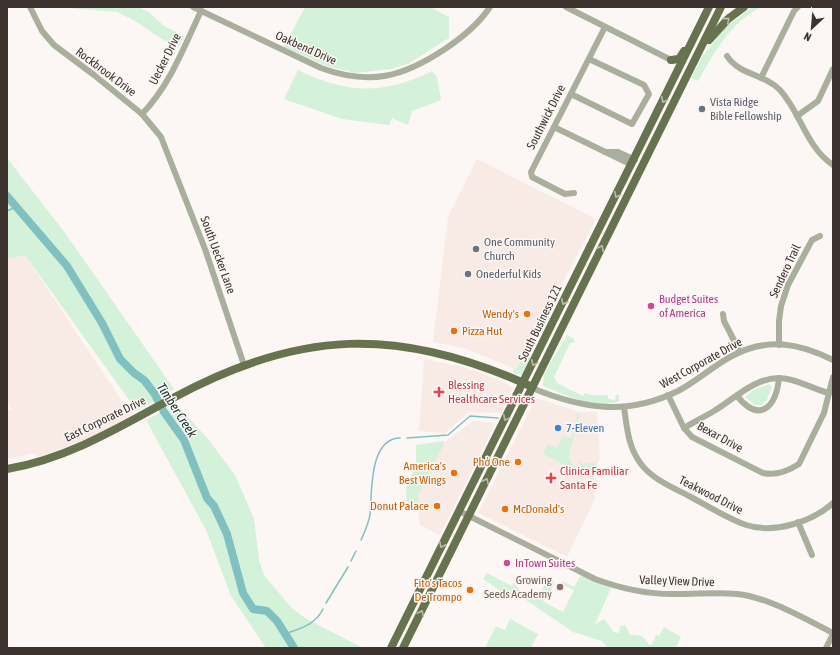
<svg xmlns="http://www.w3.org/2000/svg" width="840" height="655" font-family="'Asap Condensed',sans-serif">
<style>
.built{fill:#f8eae4}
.green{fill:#d4f1da}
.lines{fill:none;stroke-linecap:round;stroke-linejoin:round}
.stream{stroke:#81c0c0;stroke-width:1.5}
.river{stroke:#81c0c0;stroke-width:8}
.minor{stroke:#a9af9c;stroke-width:6}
.major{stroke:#67734f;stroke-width:8}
.oneway{stroke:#b9bcaa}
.worship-dot{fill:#6b7280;stroke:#fcf7f4;stroke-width:1.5}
.hotel-dot{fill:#d1479c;stroke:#fcf7f4;stroke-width:1.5}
.food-dot{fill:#e8710a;stroke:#fcf7f4;stroke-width:1.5}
.health-dot{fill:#e0444e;stroke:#fcf7f4;stroke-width:1.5}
.shop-dot{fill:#3f7fe0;stroke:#fcf7f4;stroke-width:1.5}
.education-dot{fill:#8d6e63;stroke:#fcf7f4;stroke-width:1.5}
.labels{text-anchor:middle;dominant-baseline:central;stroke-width:3;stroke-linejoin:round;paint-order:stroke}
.street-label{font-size:12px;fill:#3d332e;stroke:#fcf7f4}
.worship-label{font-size:12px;fill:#5b616d;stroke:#fcf7f4;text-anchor:start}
.hotel-label{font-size:12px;fill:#b23c85;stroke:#fcf7f4;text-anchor:start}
.food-label{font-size:12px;fill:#c56008;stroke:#fcf7f4;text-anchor:end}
.health-label{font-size:12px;fill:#be3a42;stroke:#fcf7f4;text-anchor:start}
.shop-label{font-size:12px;fill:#366cbe;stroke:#fcf7f4;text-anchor:start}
.education-label{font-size:12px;fill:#785e54;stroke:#fcf7f4;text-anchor:end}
.water-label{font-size:13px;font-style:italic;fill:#123232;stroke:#fcf7f4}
</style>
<rect width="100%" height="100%" fill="#fcf7f4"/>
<g class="built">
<polygon points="477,159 596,219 517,370 464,348 433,342 448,217"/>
<polygon points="25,255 131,415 95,436 41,456 36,457 35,453 7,459 7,410 11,409 7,403 7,259"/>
<polygon points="424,359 467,368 506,383 513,389 501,413 469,412 445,433 419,431"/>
<polygon points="536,398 580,412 597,412 600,457 594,471 594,478 601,483 594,496 595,499 567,557 478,513"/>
<polygon points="473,421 495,423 440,535 420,525 417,496 444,443"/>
</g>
<g class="green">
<polygon points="56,7 138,7 149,12 164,26 184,36 179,46 162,39 135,21 117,12"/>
<polygon points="305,7 430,7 449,17 449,38 408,64 391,69 355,73 327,66 284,47"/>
<path d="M752,7H762C731,21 714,53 698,81L691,78L702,57L725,28Z"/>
<path d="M298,70C347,94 383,95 432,71L437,77L441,100L412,111L408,125L392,118L389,125L342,119L284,99Z"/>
<polygon points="7,158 65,233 174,389 137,411 25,255 7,259"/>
<path d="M567,335L574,339L575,342L570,343L554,377L557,383L583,396L585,393L590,395H608V399L615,400L616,395H619V401C597,411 564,394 543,386L544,374Z"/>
<polygon points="525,354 531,358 523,375 513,373 513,370 517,368"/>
<polygon points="770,384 772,388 767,398 768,399 762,405 753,405 753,403 745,397 753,390"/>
<polygon points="176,404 208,439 235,475 254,519 259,560 264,575 292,608 305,618 363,648 266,648 231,596 206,530 146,420"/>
<polygon points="578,412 579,412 579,417 569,454 570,461 577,471 543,454 548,444 557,448 563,436 572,438"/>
<polygon points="444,441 444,444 418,495 419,504 407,504 406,487 416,466 416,445"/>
<polygon points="597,459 598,459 593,480 587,476 578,462 581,461 581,464 596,463"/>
<path d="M487,573L512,586L514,583C523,595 526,595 540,595L546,580L552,577L554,584L549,595L543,601L563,612L574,590L561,584L562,581L574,587L581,575L611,588L596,622L595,621L596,624L604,619L614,632L619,633L620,626L625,625L630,635C640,634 644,636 649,645L652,644L656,635L659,636L664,627L681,637L676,647L674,646L673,648H608L602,641L573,632L523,598C506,597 496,588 483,579Z"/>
<polygon points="510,619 538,634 531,648 485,648 496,626 505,630"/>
</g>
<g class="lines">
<g class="stream">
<polyline points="7,211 16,207"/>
<polyline points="407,438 448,435 470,416 498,418"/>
<path d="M361,540C365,531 369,523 370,514C372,493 369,438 400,438"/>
<polyline points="351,561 356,551"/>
<polyline points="326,603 348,567"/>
<path d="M285,634C301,628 315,625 323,609"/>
</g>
<polyline class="river" points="7,196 67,266 102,323 120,359 134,373 144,380 154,393 164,412 184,440 207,498 214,506 227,534 243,593 253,609 267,611 277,621 294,648"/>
<g class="minor">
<polyline points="30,7 42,31 54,45 94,75 142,114 161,137 205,249 244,365"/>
<path d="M193,7L321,68C370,86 403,77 445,49C463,37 478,25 490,7"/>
<polyline points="566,7 673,61"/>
<path d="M727,56C739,75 765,74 780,90C801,113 806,147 833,165"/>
<polyline points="761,78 794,11 798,7"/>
<polyline points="571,94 632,124 649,94 644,85 589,59"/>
<path d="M142,114C170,85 184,47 201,11"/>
<polyline points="797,116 818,101 833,69"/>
<polyline points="554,127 632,165"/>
<polyline points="605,152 618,152 635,160"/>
<polyline points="574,193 565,194 532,177 531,172 605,27"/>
<polyline points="723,314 724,321 740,352"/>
<polyline points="779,345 779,321 781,306 788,285 812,240 820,236"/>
<path d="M532,388C583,409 627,416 678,391C697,381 713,366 732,356C767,337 799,343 833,360"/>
<path d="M668,395L684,428L692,437L763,473C776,476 788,471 799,464L824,413L833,377"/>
<path d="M737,396C760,424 776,407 779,378"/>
<path d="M624,407C627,428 628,447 641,464C653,480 674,488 691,497C709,507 727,518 746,525C774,534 812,522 833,503"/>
<path d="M684,428C694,422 704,417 714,411C734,399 754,378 779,378C796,378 812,389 829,393"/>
<path d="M459,511L595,579C622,589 649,595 679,594C698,594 718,592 737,594C768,597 805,619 833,633"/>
<polyline points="798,522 812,555"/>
<polyline points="826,648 833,634"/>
</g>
<g class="major">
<polyline points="709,40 728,19 744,7"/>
<polyline points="671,60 679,59 684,51"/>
<path d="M7,469C67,459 120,427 173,398C298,330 398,326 528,385"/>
<polyline points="391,648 709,7"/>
<polyline points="403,648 721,7"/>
</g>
</g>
<defs><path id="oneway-chevron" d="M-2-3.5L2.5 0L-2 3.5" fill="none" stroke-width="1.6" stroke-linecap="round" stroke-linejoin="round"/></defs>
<g class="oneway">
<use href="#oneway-chevron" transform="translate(727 20) rotate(-40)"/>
<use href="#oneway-chevron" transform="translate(664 100) rotate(116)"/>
<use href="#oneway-chevron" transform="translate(617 195) rotate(117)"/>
<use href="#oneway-chevron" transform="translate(601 248) rotate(-64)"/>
<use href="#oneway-chevron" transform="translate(564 302) rotate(116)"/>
<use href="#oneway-chevron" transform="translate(534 363) rotate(116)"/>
<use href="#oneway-chevron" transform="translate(506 418) rotate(117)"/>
<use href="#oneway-chevron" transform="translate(486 481) rotate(-64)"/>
<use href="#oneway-chevron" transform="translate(442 545) rotate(117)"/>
<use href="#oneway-chevron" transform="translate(421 613) rotate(-64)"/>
</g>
<g class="worship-dot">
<circle cx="702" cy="109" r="4"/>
<circle cx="476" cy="249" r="4"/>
<circle cx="468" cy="274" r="4"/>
</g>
<g class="hotel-dot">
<circle cx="651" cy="306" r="4"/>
<circle cx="507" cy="563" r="4"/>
</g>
<g class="food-dot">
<circle cx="527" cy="314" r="4"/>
<circle cx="454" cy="331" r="4"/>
<circle cx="518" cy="462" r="4"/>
<circle cx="454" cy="473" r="4"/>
<circle cx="437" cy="506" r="4"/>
<circle cx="505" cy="509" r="4"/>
<circle cx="470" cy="590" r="4"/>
</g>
<g class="health-dot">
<path d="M437 386h4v4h4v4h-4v4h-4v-4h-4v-4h4z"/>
<path d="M549 472h4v4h4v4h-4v4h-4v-4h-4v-4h4z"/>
</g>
<circle class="shop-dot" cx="558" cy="428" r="4"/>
<circle class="education-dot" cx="560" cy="587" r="4"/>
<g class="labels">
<g class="street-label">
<text transform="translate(306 48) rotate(24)">Oakbend Drive</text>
<text transform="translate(165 59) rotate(-63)">Uecker Drive</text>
<text transform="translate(106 72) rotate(37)">Rockbrook Drive</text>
<text transform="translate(546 117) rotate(-63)">Southwick Drive</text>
<text transform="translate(218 255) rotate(70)">South Uecker Lane</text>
<text transform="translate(785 271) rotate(-65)">Sendero Trail</text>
<text transform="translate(540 323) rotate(-64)">South Business 121</text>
<text transform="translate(701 363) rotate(-29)">West Corporate Drive</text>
<text transform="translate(105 419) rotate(-26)">East Corporate Drive</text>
<text transform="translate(720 437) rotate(29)">Bexar Drive</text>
<text transform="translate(711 495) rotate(27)">Teakwood Drive</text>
<text transform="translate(677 581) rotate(2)">Valley View Drive</text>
</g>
<g class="worship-label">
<text x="710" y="102">Vista Ridge<tspan x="710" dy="14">Bible Fellowship</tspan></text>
<text x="484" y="242">One Community<tspan x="484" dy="14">Church</tspan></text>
<text x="476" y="274">Onederful Kids</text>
</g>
<g class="hotel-label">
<text x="659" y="299">Budget Suites<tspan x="659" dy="14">of America</tspan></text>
<text x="515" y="563">InTown Suites</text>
</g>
<g class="food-label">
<text x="519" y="314">Wendy's</text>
<text x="462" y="331" text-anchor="start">Pizza Hut</text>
<text x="510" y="462">Phở One</text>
<text x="446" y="466">America's<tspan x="446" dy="14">Best Wings</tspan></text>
<text x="429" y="506">Donut Palace</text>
<text x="513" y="509" text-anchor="start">McDonald's</text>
<text x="462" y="583">Fito's Tacos<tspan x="462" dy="14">De Trompo</tspan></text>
</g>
<g class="health-label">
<text x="448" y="385">Blessing<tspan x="448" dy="14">Healthcare Services</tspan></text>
<text x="560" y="471">Clinica Familiar<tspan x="560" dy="14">Santa Fe</tspan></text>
</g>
<g class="shop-label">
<text x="566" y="428">7-Eleven</text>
</g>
<g class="education-label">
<text x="552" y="580">Growing<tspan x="552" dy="14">Seeds Academy</tspan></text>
</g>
<g class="water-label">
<text transform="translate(177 410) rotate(57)">Timber Creek</text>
</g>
</g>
<rect width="840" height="655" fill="none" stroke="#3d332e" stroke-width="16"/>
<g transform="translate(812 28) rotate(206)" stroke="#fcf7f4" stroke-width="3" paint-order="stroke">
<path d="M0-3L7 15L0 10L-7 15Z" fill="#3d332e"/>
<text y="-6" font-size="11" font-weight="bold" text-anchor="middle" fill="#3d332e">N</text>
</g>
</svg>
